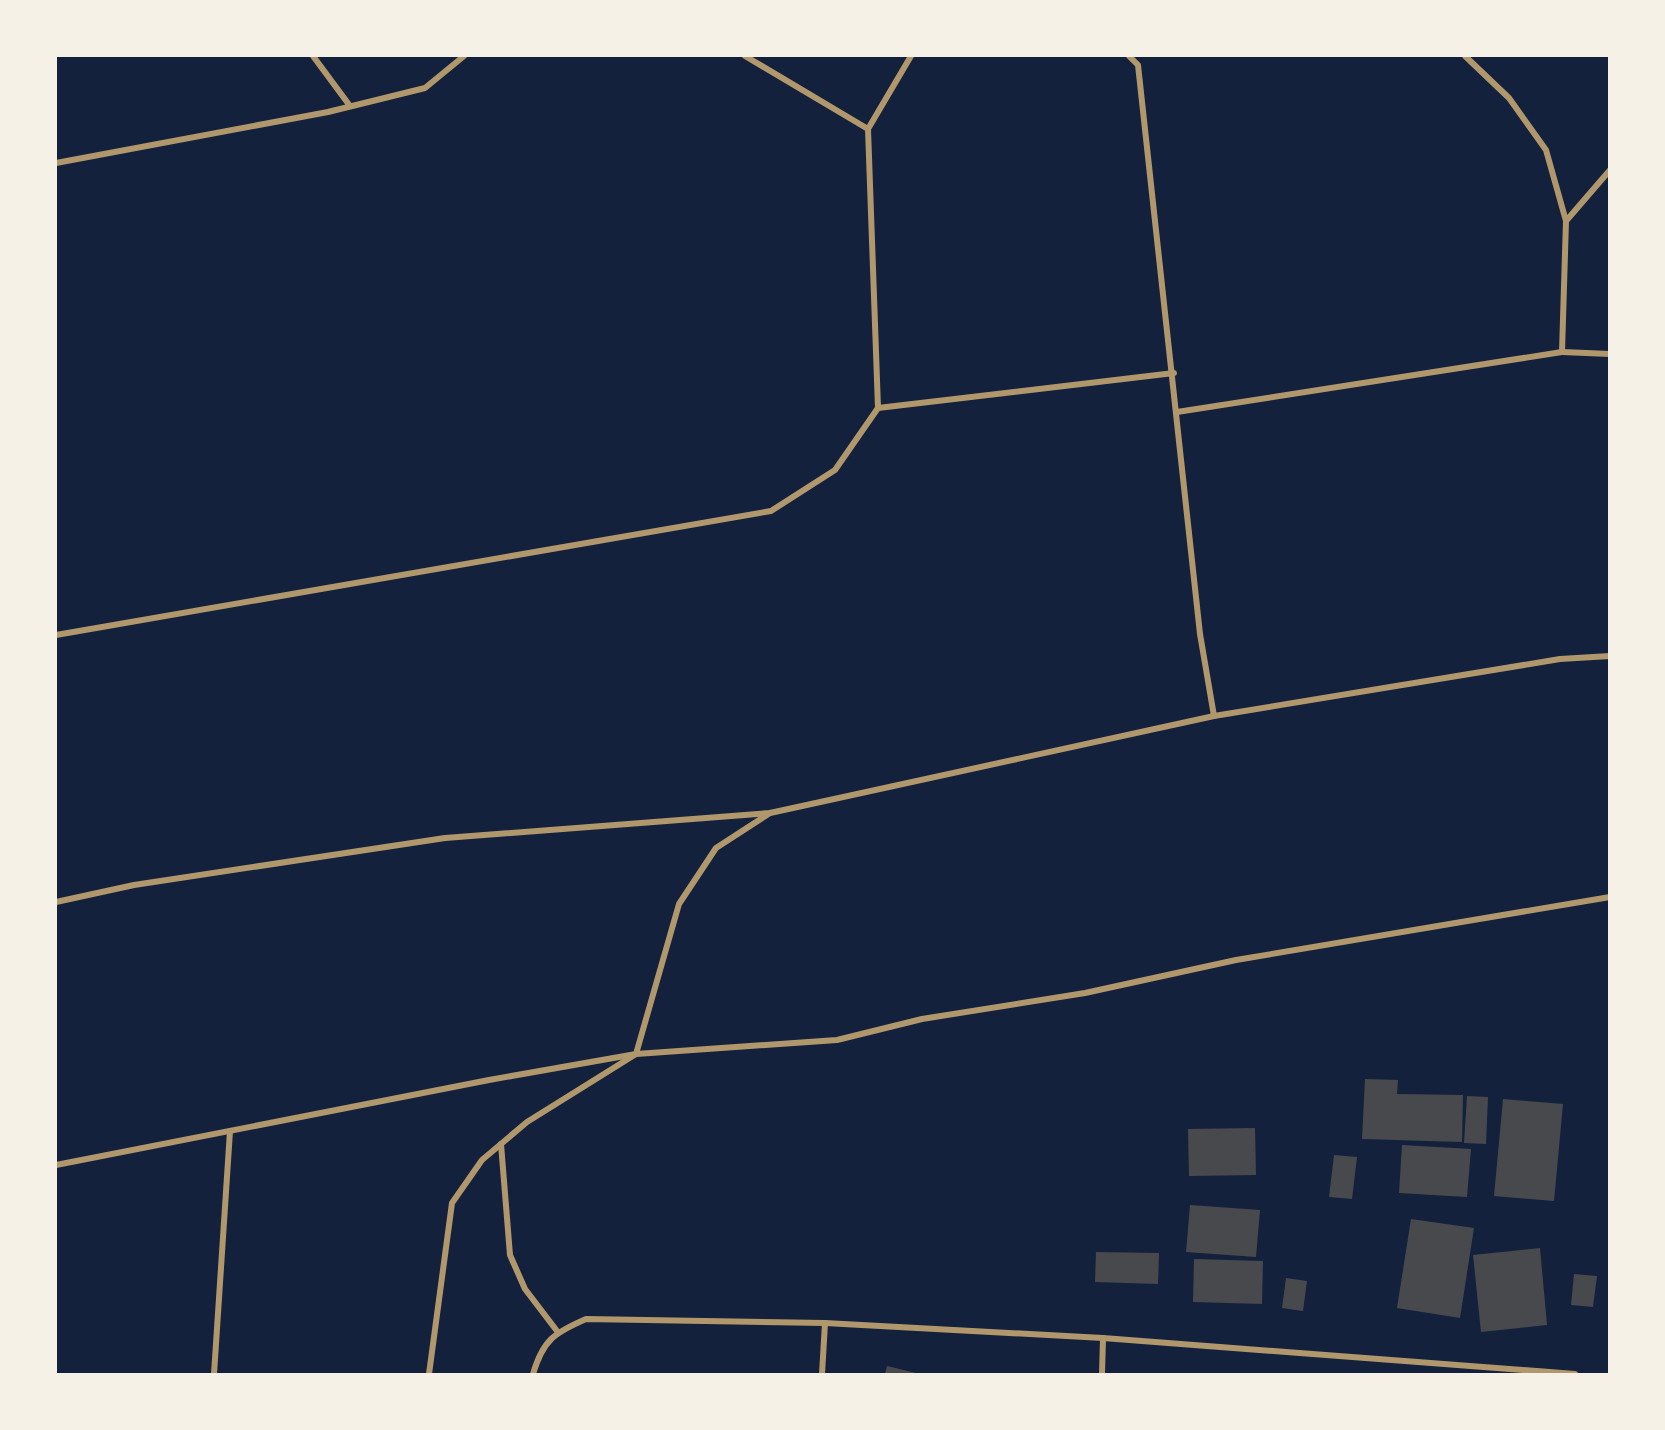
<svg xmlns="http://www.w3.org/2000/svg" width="1665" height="1430" font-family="'Fira Sans Condensed',sans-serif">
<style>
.building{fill:#48494c}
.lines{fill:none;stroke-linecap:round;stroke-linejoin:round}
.minor{stroke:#b1986c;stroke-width:6}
</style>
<rect width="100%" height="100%" fill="#14213d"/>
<g class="building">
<polygon points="1365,1079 1398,1080 1397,1094 1463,1095 1462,1142 1362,1139"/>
<polygon points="1467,1096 1488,1097 1486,1144 1464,1143"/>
<polygon points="1503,1099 1563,1104 1554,1201 1494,1196"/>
<polygon points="1255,1128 1256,1175 1189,1176 1188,1129"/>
<polygon points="1402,1145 1471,1149 1467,1197 1399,1193"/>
<polygon points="1334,1155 1357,1157 1352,1199 1329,1197"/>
<polygon points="1190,1205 1260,1210 1256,1257 1186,1252"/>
<polygon points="1411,1219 1474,1228 1460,1318 1397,1308"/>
<polygon points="1540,1248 1547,1325 1481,1332 1473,1255"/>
<polygon points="1096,1252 1159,1253 1158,1284 1095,1282"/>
<polygon points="1194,1259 1263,1261 1262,1304 1193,1302"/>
<polygon points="1574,1274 1597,1276 1593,1307 1571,1305"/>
<polygon points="1286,1278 1307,1281 1303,1311 1282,1308"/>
<polygon points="887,1366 920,1374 885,1374"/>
</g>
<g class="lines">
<g class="minor">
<polyline points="313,56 350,106"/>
<polyline points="745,56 868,129"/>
<polyline points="911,56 868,129 878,408 1174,373"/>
<polyline points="1129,56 1138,65 1200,634 1214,716"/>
<polyline points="1465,56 1509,98 1546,150 1566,221"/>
<polyline points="56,163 328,112 425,88 464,56"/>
<polyline points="1562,352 1610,354"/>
<polyline points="1177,412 1562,352 1566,221 1610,170"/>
<polyline points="56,635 771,511 835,470 878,408"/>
<polyline points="56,902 134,885 445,838 770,813 1214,716 1560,659 1610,656"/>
<polyline points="501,1144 510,1255 525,1289 557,1331"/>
<polyline points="56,1165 489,1080 636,1054 837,1040 922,1019 1085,993 1236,960 1610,897"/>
<polyline points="214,1374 230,1131"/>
<polyline points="429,1374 452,1203 482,1160 527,1122 636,1054 679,904 716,848 770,813"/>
<path d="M533,1374C543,1340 554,1333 586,1319L825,1323L1103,1338L1575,1374"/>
<polyline points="822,1374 825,1323"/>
<polyline points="1102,1374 1103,1338"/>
</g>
</g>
<rect width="1665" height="1430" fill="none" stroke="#f6f1e7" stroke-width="114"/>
</svg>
